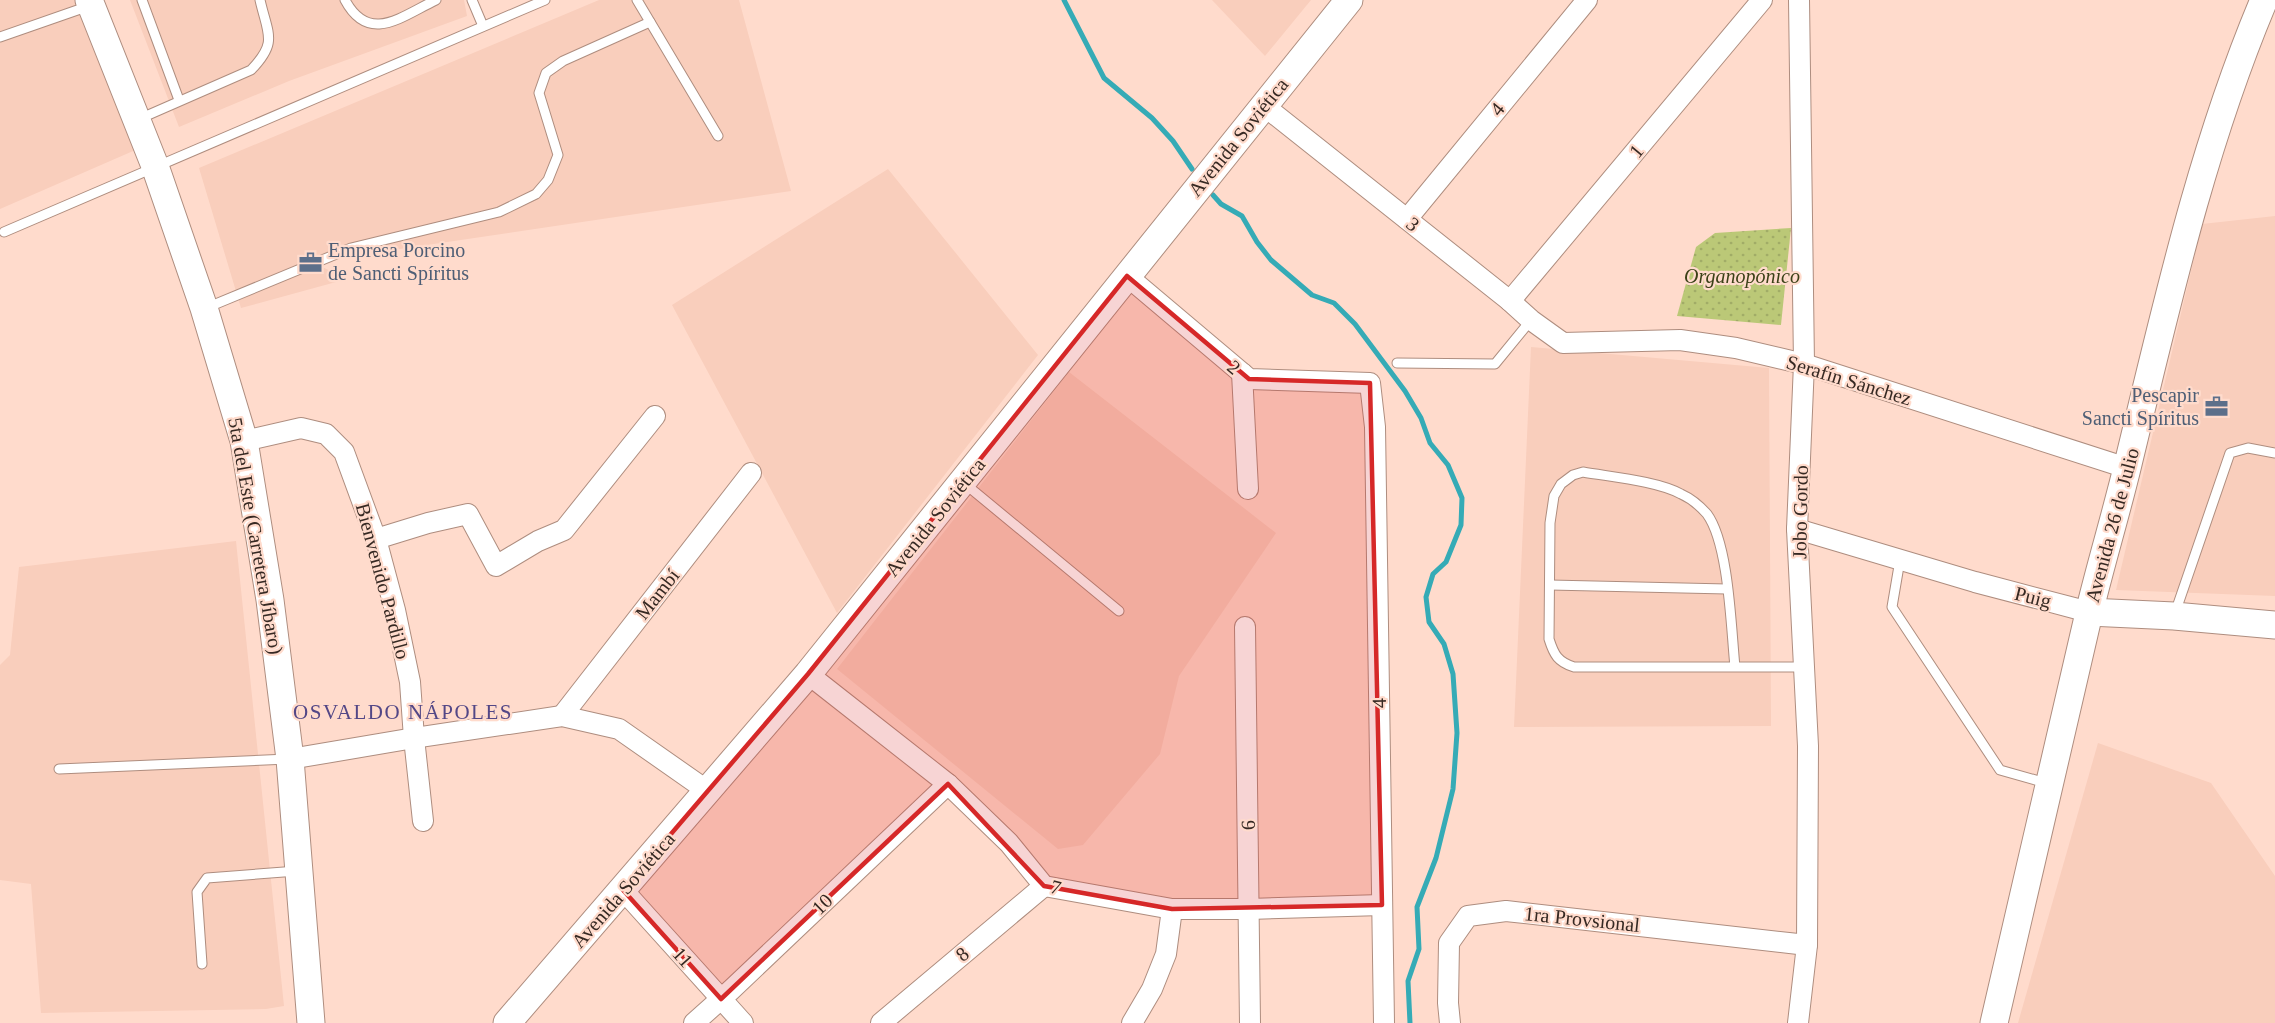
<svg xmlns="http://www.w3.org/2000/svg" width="2275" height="1023" font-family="Georgia,serif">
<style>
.built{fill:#f9cebc}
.park{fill:url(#park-dots)}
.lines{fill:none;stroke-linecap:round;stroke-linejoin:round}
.stream{stroke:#35abb6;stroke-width:5}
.lane-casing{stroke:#ae8d7f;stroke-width:11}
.street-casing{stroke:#ae8d7f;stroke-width:22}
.secondary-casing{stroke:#ae8d7f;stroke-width:29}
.lane{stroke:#fff;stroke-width:9}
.street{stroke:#fff;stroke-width:20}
.secondary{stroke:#fff;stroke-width:27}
.marked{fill:#d62828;fill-opacity:0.2;stroke:#d62828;stroke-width:4.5;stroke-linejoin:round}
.labels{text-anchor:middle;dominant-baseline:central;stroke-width:4.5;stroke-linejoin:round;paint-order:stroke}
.street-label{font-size:20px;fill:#362923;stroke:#ffdbcc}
.service-label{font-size:20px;fill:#4e5e75;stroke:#ffdbcc;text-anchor:start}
.park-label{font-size:20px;font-style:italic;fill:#3b4117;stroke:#ffdbcc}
.neighbourhood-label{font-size:21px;letter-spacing:1.5px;fill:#534786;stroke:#ffdbcc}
</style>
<defs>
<pattern id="park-dots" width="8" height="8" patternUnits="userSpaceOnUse" patternTransform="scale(1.5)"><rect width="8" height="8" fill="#bbc877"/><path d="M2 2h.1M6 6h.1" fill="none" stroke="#a1ac67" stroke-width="1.8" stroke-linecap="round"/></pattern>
</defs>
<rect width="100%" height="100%" fill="#ffdbcc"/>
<g class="built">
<polygon points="0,0 80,0 140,148 0,209"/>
<polygon points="130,0 464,0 467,16 289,81 179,127"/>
<polygon points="599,0 739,0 791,191 312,262 347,279 241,308 199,168"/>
<polygon points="1212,0 1311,0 1265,56"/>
<polygon points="888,169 1038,355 837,613 672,305"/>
<polygon points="2275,216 2275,596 2116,590 2202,224"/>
<polygon points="1531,347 1769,368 1771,726 1514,727"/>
<polygon points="1069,372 1276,533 1179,676 1160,754 1083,845 1058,849 837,669"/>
<polygon points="236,541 284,1006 266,1009 41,1013 31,884 0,880 0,665 10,655 19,567"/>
<polygon points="2098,743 2211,783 2275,876 2275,1023 2018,1023"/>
</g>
<polygon class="park" points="1791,228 1781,325 1677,316 1696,247 1715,233"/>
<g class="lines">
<g class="stream">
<polyline points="1064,0 1104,78 1152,118 1173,141 1192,169"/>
<polyline points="1213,195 1221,204 1242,216 1257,242 1271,260 1312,295 1334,303 1355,324 1405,391 1421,418 1430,443 1448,465 1462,498 1461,525 1446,562 1433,574 1426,597 1429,622 1444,644 1453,674 1457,733 1453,789 1436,858 1417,907 1419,949 1408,981 1410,1023"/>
</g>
<defs>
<g id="lane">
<polyline points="142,0 179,100"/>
<path d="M345,0C369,45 402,16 436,0"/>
<polyline points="472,0 483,26"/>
<polyline points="637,0 718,136"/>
<polyline points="0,37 89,6"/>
<path d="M139,119L251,70C278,42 268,35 260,0"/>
<polyline points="4,232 545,0"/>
<polyline points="206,308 351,248 499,212 536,194 548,180 558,155 539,93 546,73 563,61 650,22"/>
<polyline points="1397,363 1495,364 1531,320"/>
<polyline points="964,483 1119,611"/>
<polyline points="1900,560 1892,607 2000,770 2046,783"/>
<polyline points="1550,585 1727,589"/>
<polyline points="2175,613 2230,453 2248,448 2275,453"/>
<path d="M1735,667C1731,628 1729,544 1707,514C1700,506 1690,498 1681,494C1657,481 1611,477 1583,472L1573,475L1561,484L1554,496L1550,523L1549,639C1554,655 1558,662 1574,667H1804"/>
<polyline points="59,769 288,759"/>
<polyline points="202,964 197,892 207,878 297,871"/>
</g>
<g id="street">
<polyline points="1263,105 1510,301 1531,320 1563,343 1680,340 1736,348 1804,364 2127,468"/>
<polyline points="1407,219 1587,0"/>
<polyline points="1127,276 1249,379 1370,383 1375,427 1384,1023"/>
<polyline points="1510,301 1762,0"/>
<polyline points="1242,373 1248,489"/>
<polyline points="244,441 301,428 326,434 344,452 376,539 395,610 410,682 414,738 423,821"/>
<polyline points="1797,529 1975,582 2089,612"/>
<polyline points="376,539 428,523 468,514 496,566 538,541 564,530 655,416"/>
<polyline points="1245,627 1250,1023"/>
<polyline points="808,674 948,784 1009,843 1044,886 1172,909 1249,909 1382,905"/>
<polyline points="562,716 751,473"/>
<polyline points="290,759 414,738 562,716 619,729 709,792"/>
<polyline points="623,890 743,1023"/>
<polyline points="694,1023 731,990 948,784"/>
<polyline points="881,1023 1044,886"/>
<polyline points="1132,1023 1152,989 1166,954 1172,909"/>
<polyline points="1450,1023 1448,1003 1449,943 1468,916 1506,911 1807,945"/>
<polyline points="1798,1023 1807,945 1808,746 1797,529 1804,364 1799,0"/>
</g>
<g id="secondary">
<polyline points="89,0 155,166 204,308 244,441 270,600 290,759 311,1023"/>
<polyline points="2089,612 2174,616 2275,625"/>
<polyline points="507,1023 808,674 1349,0"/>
<path d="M1994,1023C2026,887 2056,750 2089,613C2101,563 2116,514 2128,464C2166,308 2201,149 2264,0"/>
</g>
</defs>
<use href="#lane" class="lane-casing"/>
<use href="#street" class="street-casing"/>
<use href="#secondary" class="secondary-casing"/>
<use href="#lane" class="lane"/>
<use href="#street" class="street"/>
<use href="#secondary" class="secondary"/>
</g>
<path class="marked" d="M1127,276L1249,379L1370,383L1382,905L1172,909L1044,886L948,784L721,999L623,890L808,674Z"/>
<defs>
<symbol id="office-bare" viewBox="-9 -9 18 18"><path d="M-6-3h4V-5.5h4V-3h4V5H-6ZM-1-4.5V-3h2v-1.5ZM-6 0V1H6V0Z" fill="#5c6f8a" stroke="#ffdbcc" stroke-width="2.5" paint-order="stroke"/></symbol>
</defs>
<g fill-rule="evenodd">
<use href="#office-bare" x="294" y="246" width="33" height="33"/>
<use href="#office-bare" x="2200" y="390" width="33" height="33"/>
</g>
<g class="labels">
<g class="street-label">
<text transform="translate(1497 109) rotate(-51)">4</text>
<text transform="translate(1238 137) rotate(-51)">Avenida Soviética</text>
<text transform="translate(1636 151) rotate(-50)">1</text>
<text transform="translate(1413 224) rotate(39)">3</text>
<text transform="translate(1234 367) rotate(40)">2</text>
<text transform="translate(1849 380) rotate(17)">Serafín Sánchez</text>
<text transform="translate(1800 512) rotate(-89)">Jobo Gordo</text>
<text transform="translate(935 517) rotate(-51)">Avenida Soviética</text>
<text transform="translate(2112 525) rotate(-75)">Avenida 26 de Julio</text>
<text transform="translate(256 536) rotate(80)">5ta del Este (Carretera Jíbaro)</text>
<text transform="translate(383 581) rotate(75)">Bienvenido Pardillo</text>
<text transform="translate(657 594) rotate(-52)">Mambí</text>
<text transform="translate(2033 597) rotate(14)">Puig</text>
<text transform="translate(1379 703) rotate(-91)">4</text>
<text transform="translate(1248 825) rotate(-91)">6</text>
<text transform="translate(1056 887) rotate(15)">7</text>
<text transform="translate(623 890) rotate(-49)">Avenida Soviética</text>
<text transform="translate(822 904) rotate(-44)">10</text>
<text transform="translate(1582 919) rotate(6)">1ra Provsional</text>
<text transform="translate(962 954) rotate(-40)">8</text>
<text transform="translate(683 957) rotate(48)">11</text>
</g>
<g class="service-label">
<text x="328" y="250">Empresa Porcino<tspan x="328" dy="23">de Sancti Spíritus</tspan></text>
<text x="2199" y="395" text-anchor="end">Pescapir<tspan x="2199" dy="23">Sancti Spíritus</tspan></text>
</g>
<g class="park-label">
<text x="1742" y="276">Organopónico</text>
</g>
<g class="neighbourhood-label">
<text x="403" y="712">OSVALDO NÁPOLES</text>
</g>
</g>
</svg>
